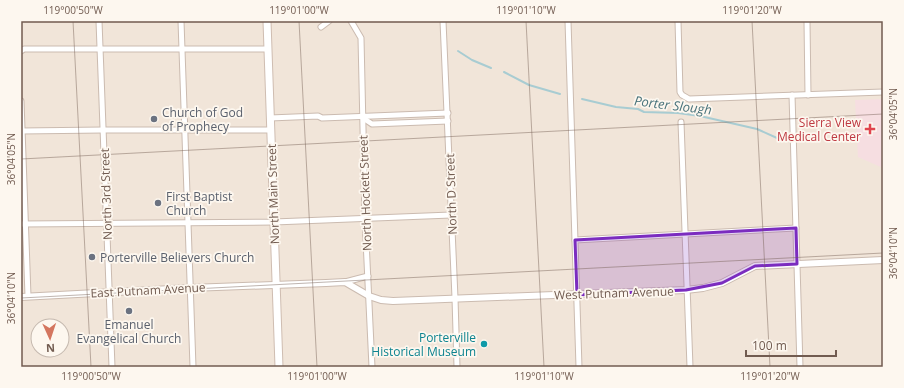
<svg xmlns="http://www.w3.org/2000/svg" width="904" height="388" font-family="'Open Sans',sans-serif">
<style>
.residential{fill:#f1e5d9;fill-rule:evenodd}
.medical{fill:#f6dee1}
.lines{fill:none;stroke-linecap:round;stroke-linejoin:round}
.stream{stroke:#a8ccd2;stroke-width:2}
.minor-casing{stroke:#cbbbb0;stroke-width:7}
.tertiary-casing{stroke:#cbbbb0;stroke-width:8}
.secondary-casing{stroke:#cfbdb1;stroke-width:9}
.minor{stroke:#fff;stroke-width:5}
.tertiary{stroke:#fff;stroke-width:6}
.secondary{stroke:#fff;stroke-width:7}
.marked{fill:#7b2cbf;fill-opacity:0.2;stroke:#7b2cbf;stroke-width:3;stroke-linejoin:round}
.ticks{fill:none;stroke:#715b50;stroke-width:1;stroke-opacity:0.45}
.worship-dot{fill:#6b7280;stroke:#fdf7ef;stroke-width:1.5}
.health-dot{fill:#e0444e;stroke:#fdf7ef;stroke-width:1.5}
.culture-dot{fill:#0f9aa8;stroke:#fdf7ef;stroke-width:1.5}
.labels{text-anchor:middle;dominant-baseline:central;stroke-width:3.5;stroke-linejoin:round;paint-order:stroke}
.worship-label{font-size:12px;fill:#5b616d;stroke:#fdf7ef;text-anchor:start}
.health-label{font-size:12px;fill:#be3a42;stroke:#fdf7ef;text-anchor:end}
.street-label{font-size:12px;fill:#715b50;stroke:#fdf7ef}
.culture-label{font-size:12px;fill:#0d838f;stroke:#fdf7ef;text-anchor:end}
.water-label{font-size:13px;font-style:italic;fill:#49737b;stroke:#fdf7ef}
.neatline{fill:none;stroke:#715b50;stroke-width:1.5}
.ticks-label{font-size:10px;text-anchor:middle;fill:#715b50}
</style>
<rect width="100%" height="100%" fill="#faf3e9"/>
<path class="residential" d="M21,21H883V367H21ZM38,326H62V350H38Z"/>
<polygon class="medical" points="883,99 883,168 858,157 855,100"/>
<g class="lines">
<g class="stream">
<polyline points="458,51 472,60 491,68"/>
<polyline points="504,72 529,85 560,94"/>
<polyline points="582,99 616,107 638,109 644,112 678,113 700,116 757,129 777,138 784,139"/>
</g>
<defs>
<g id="minor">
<polyline points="99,21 112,367"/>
<polyline points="181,21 193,367"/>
<polyline points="351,21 361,38 365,219 372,367"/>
<polyline points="443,21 455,298 457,367"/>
<polyline points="568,21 579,367"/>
<polyline points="678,21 680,92 682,95 689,99 883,92"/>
<polyline points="807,21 808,95"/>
<polyline points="321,27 329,21"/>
<polyline points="21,51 24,49 268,49"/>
<polyline points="792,95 800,367"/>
<polyline points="21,101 28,296"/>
<polyline points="270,118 318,116 322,118 448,113"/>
<polyline points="363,118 372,124 448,121"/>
<polyline points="681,122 690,367"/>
<polyline points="21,131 103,130 271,130"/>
<polyline points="21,224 274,222 451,215"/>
<polyline points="575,240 796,228"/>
<polyline points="345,282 368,276"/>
</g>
<polyline id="tertiary" points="21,297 190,288 326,283 345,282 369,296 381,300 393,301 686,290 703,288 722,283 755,266 883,260"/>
<polyline id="secondary" points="267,21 279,367"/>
</defs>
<use href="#minor" class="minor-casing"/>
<use href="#tertiary" class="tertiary-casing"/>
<use href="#secondary" class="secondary-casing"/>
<use href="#minor" class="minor"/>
<use href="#tertiary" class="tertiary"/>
<use href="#secondary" class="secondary"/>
</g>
<path class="marked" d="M796,228L797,264L755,266L722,283L686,290L577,295L575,240Z"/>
<path class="ticks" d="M73,21L91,367M299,21L317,367M526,21L544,367M752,21L770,367M21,159L883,114M21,298L883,253"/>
<g class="worship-dot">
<circle cx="154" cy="119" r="4"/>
<circle cx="158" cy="203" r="4"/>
<circle cx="92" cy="257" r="4"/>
<circle cx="129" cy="311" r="4"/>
</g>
<path class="health-dot" d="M868 123h4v4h4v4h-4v4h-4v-4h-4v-4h4z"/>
<circle class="culture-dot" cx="484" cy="344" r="4"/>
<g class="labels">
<g class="worship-label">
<text x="162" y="112">Church of God<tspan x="162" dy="14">of Prophecy</tspan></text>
<text x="166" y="196">First Baptist<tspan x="166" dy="14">Church</tspan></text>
<text x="100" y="257">Porterville Believers Church</text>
<text x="129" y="324" text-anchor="middle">Emanuel<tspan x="129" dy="14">Evangelical Church</tspan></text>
</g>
<g class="health-label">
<text x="861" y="122">Sierra View<tspan x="861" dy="14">Medical Center</tspan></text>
</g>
<g class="street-label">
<text transform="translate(365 193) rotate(-92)">North Hockett Street</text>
<text transform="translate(106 194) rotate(-92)">North 3rd Street</text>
<text transform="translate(273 194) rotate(-92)">North Main Street</text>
<text transform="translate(451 194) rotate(-92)">North D Street</text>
<text transform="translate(148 290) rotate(-3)">East Putnam Avenue</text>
<text transform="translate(614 293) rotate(-2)">West Putnam Avenue</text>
</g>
<g class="culture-label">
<text x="476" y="337">Porterville<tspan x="476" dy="14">Historical Museum</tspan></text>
</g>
<g class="water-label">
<text transform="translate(673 105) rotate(7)">Porter Slough</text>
</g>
</g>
<rect width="904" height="388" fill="none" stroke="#fdf7ef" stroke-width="44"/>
<g transform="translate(50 338) rotate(177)"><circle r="19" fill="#fdf7ef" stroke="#c5b9af"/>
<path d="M0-3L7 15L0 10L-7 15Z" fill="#d4765f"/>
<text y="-6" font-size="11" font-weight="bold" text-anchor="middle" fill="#715b50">N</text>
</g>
<path d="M746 350v6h90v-6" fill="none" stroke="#715b50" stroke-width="2"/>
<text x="752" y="350" font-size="12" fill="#715b50" stroke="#fdf7ef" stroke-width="3" paint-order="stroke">100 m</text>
<rect x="22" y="22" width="860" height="344" class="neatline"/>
<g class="ticks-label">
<text x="73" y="14">119°00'50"W</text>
<text x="299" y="14">119°01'00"W</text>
<text x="526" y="14">119°01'10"W</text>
<text x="752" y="14">119°01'20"W</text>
<text transform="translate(893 114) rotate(-90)" y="4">36°04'05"N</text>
<text transform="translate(11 159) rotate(-90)" y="4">36°04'05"N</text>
<text transform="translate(893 253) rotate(-90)" y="4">36°04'10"N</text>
<text transform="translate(11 298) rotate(-90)" y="4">36°04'10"N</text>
<text x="91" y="380">119°00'50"W</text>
<text x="317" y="380">119°01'00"W</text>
<text x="544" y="380">119°01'10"W</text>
<text x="770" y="380">119°01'20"W</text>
</g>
</svg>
